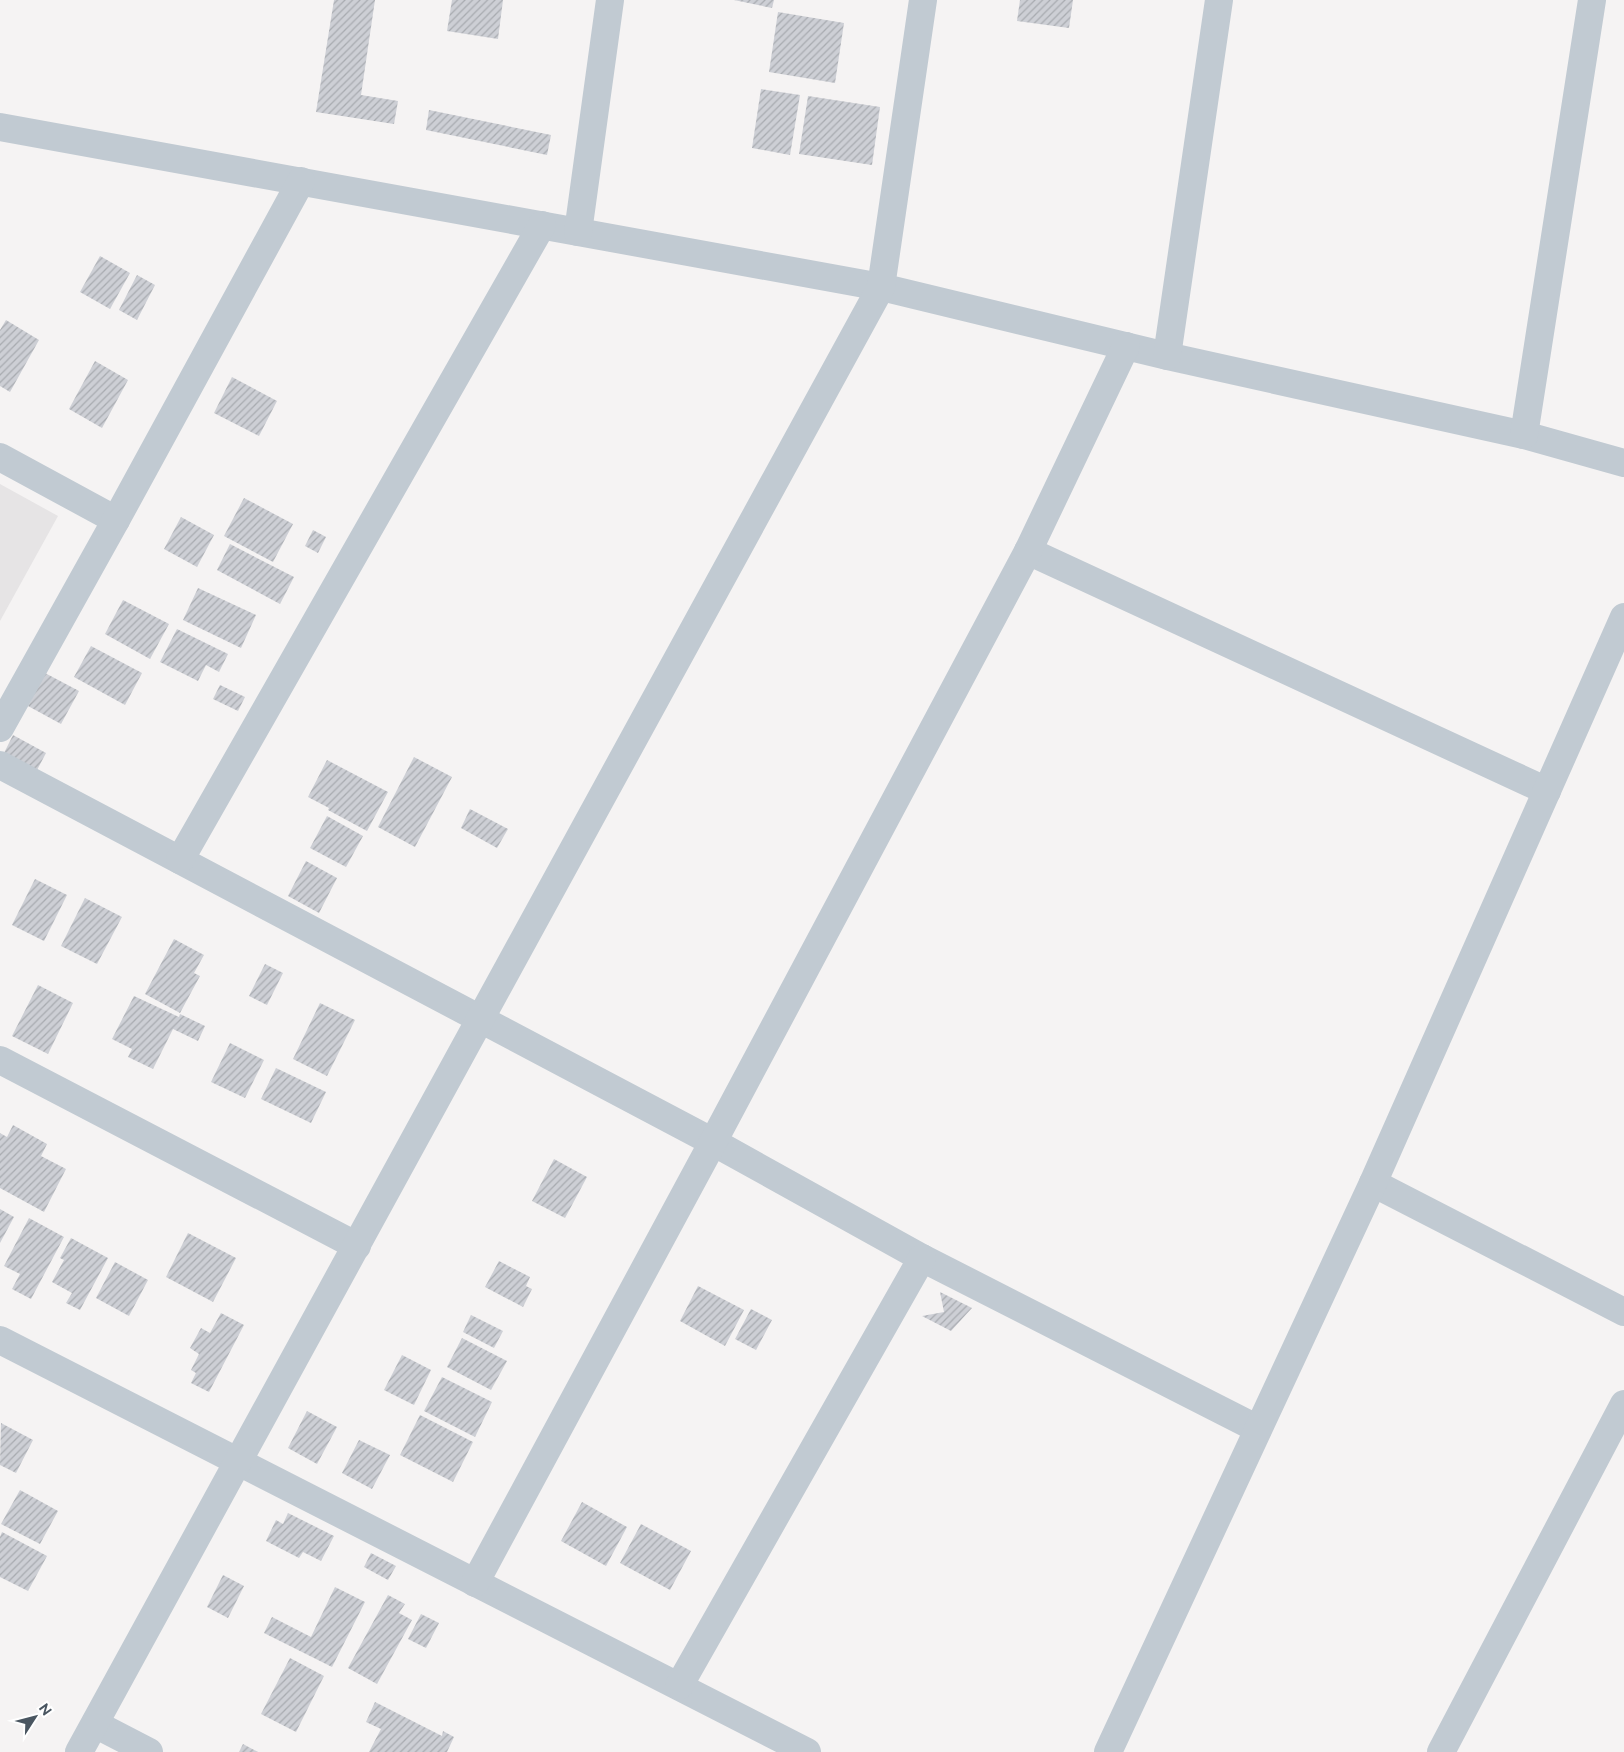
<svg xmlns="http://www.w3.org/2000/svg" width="1624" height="1752" font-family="Raleway,sans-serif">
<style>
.education{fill:#e6e4e5}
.building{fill:url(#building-hatch)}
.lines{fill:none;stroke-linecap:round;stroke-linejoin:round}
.minor{stroke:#c1cad2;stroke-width:28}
</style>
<defs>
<pattern id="building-hatch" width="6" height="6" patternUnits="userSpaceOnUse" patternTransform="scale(1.25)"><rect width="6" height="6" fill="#cdcfd5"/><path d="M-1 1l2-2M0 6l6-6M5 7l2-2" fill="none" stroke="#a8abb0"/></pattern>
</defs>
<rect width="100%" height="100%" fill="#f5f3f3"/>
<polygon class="education" points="0,484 58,516 0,621"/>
<g class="building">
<polygon points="334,0 375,0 361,95 398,101 394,124 316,112"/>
<polygon points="452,0 503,0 498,39 447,31"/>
<polygon points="734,0 774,0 772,8"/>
<polygon points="1020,0 1073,0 1069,28 1017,21"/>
<polygon points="778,12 844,23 835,83 769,72"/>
<polygon points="761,89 800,95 790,155 752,148"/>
<polygon points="808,96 880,107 872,165 799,154"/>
<polygon points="429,110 551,135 547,155 426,130"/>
<polygon points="100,256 130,273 110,309 80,292"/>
<polygon points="137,275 155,285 137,320 119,310"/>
<polygon points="6,320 39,340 10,392 0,386 0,330"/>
<polygon points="95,361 128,380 102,428 69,409"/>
<polygon points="232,377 277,401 259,436 214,413"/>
<polygon points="244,498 293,524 273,562 224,536"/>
<polygon points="181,517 214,535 197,567 164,549"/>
<polygon points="313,530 326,537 318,553 305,546"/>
<polygon points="230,544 294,577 280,604 217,570"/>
<polygon points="198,588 256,615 241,648 183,620"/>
<polygon points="123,600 169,624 150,659 105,634"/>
<polygon points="177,629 228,654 219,672 206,665 198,681 160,662"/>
<polygon points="91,646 142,673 125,705 74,677"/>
<polygon points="45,673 79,691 61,724 28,706"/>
<polygon points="220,685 245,697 238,711 213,699"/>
<polygon points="13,735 46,753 36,772 3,755"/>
<polygon points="414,757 452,777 415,847 378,827"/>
<polygon points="327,760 388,792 367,831 328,810 329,808 308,797"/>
<polygon points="470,809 508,829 497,848 461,828"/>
<polygon points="327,816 363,836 346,867 310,848"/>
<polygon points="306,861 337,878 319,913 288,896"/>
<polygon points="35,879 67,895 44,941 12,925"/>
<polygon points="85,898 122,917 97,964 61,946"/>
<polygon points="174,939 204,955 194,973 200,976 180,1013 145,994"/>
<polygon points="265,964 283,973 267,1005 249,996"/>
<polygon points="38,985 73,1003 48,1054 12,1036"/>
<polygon points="134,996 179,1017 180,1014 205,1026 198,1041 173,1029 153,1069 128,1057 132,1049 112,1039"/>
<polygon points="320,1003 355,1020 327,1076 293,1059"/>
<polygon points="230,1043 264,1060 245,1098 211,1082"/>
<polygon points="276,1068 326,1092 311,1123 261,1099"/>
<polygon points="13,1125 47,1144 41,1156 66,1169 44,1212 0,1188 0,1133 7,1137"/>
<polygon points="554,1159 587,1177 565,1218 532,1201"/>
<polygon points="0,1209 14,1217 0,1243"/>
<polygon points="29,1218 64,1237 31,1299 12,1289 20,1274 4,1266"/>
<polygon points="188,1233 236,1258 213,1302 166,1277"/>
<polygon points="71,1238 108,1258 80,1310 66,1303 72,1293 52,1282 64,1260 60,1258"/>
<polygon points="499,1261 530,1277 526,1286 532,1289 523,1307 485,1287"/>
<polygon points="115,1262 148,1280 129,1316 96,1298"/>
<polygon points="698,1286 744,1310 725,1346 680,1321"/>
<polygon points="940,1292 972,1308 951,1331 922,1316 944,1312"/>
<polygon points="751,1309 772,1320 756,1350 735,1339"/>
<polygon points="221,1313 244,1325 209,1392 191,1383 196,1373 191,1370 199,1354 190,1348 201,1328 210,1333"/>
<polygon points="471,1315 503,1331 494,1348 463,1332"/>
<polygon points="462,1338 507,1361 491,1390 447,1367"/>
<polygon points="402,1355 431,1370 414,1405 384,1390"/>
<polygon points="442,1377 492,1402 475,1437 424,1411"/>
<polygon points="307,1411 337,1427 317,1464 288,1448"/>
<polygon points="420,1415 473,1442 453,1482 400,1455"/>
<polygon points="1,1423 33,1440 16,1473 0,1465"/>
<polygon points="359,1440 390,1455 372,1489 342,1473"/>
<polygon points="20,1490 58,1511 40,1544 1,1524"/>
<polygon points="582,1502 627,1527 606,1566 561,1541"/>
<polygon points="288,1513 334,1536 321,1561 303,1552 299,1558 266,1541 276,1520 283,1524"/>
<polygon points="641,1524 691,1551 670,1590 620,1563"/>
<polygon points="2,1532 47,1556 28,1591 0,1577 0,1537"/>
<polygon points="371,1553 396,1566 388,1580 364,1567"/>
<polygon points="223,1575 244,1586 228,1618 207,1607"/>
<polygon points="335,1587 365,1602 332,1667 264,1633 272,1617 311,1637"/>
<polygon points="388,1595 405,1604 399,1613 412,1620 377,1684 348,1668"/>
<polygon points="421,1614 439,1623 426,1648 408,1639"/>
<polygon points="290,1658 324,1676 296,1732 261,1714"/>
<polygon points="375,1702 442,1736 443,1731 454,1737 447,1752 369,1752 381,1729 366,1722"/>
<polygon points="243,1744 258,1752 239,1752"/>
</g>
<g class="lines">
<g class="minor">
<polyline points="0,127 881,287 1167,356 1524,435 1624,463"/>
<polyline points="578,232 610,0"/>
<polyline points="1167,356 1219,0"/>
<polyline points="1524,435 1592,0"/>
<polyline points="0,457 116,520"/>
<polyline points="1028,551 1547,791"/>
<polyline points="0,728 116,520 301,181"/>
<polyline points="0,765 713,1142 922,1258 1258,1429"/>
<polyline points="180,860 542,225"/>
<polyline points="0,1060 357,1246"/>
<polyline points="1373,1183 1624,1312"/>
<polyline points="0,1340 807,1752"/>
<polyline points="475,1583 713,1142 1028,551 1126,346"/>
<polyline points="679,1686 922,1258"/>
<polyline points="95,1724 149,1752"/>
<polyline points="79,1752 881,287 923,0"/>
<polyline points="1108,1752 1373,1183 1624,617"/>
<polyline points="1441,1752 1624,1404"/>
</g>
</g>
<g transform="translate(35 1717) rotate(54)" stroke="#ffffff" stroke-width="4" paint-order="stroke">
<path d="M0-4L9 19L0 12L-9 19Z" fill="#4a5661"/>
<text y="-8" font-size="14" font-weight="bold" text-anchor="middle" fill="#4a5661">N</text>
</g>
</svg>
